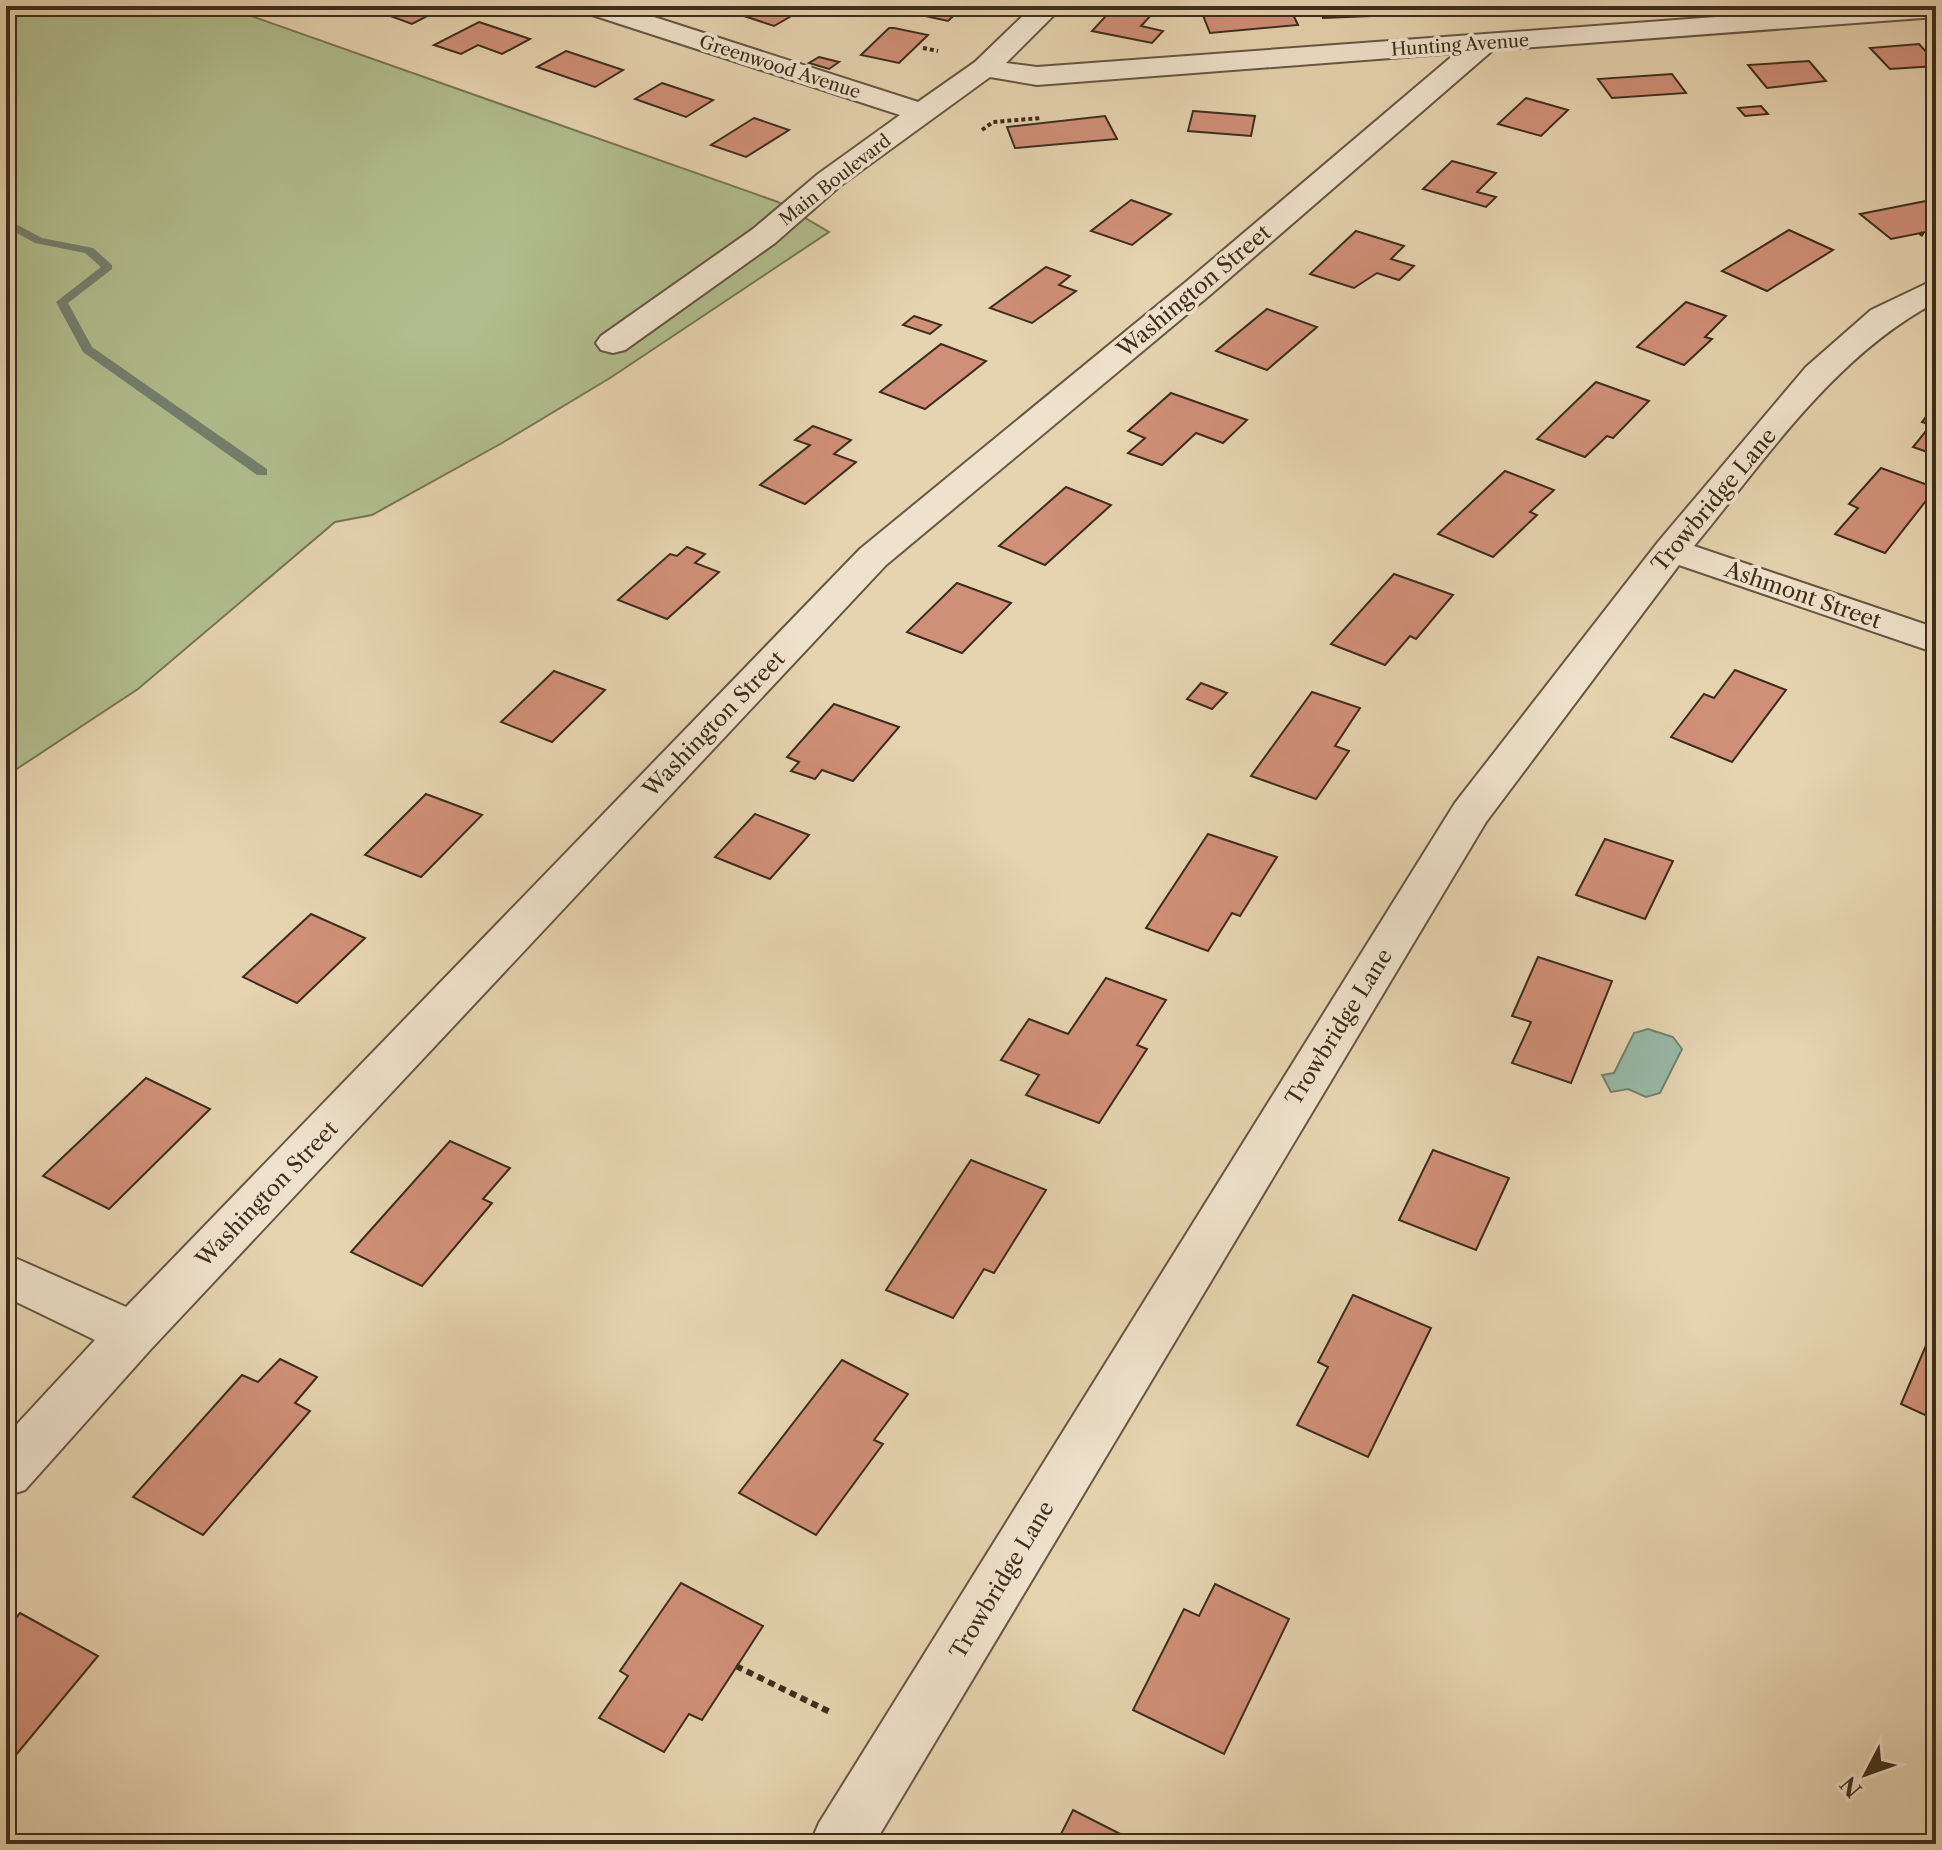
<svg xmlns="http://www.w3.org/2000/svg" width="1942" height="1850" font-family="'Libre Caslon Text',serif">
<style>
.green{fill:#b1bd8e;stroke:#777555;stroke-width:2}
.water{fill:#97b9a7;stroke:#73816f;stroke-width:2}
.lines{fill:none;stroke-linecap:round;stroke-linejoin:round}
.stream{fill:#73816f;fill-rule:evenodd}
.building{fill:#d08f78;stroke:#3d2d1c;stroke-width:2}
.minor-casing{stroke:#675641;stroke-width:4}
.path-far1{stroke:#3d2d1c;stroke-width:4;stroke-dasharray:4 3;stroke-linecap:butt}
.path{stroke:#3d2d1c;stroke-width:6;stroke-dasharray:7 5;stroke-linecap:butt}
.minor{fill:#efe2cc;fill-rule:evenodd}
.labels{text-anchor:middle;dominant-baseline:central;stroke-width:7;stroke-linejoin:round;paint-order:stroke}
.far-street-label{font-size:18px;fill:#3d2d1c;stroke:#efe2cc}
.street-label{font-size:22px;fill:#3d2d1c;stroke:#efe2cc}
</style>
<rect width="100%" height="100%" fill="#e6d3b0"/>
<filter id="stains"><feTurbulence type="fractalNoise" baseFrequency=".0025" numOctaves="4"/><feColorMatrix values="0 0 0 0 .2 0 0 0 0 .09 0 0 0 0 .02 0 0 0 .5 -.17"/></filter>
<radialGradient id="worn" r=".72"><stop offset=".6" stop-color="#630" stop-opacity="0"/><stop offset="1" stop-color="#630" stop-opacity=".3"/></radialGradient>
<polygon class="green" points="6,6 223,6 778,202 829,232 610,378 502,443 372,515 335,522 138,689 6,776"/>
<polygon class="water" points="1648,1029 1673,1037 1682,1049 1660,1093 1646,1097 1628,1089 1611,1092 1602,1075 1614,1073 1634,1033"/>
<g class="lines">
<polygon class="stream" points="6,219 42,238 93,248 112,265 112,269 68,303 92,347 267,469 267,475 257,475 83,352 56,302 101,267 85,253 35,243 6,227"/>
</g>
<g class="building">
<polygon points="431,6 441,9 412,24 366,7"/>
<polygon points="728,6 784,6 800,11 774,26 723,9"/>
<polygon points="919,6 964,6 948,21 911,13"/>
<polygon points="1115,6 1154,12 1141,26 1163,31 1152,43 1092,31"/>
<polygon points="1218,6 1237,6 1239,11 1253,10 1251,7 1289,6 1298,25 1210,33 1202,13 1221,12"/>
<polygon points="1320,6 1392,6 1393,10 1369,10 1371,16 1323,18"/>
<polygon points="1446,6 1499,6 1502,14 1448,14"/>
<polygon points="479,22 530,39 502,54 478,45 461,54 434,45"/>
<polygon points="889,28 894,28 928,35 899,63 861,55"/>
<polygon points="1919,44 1928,54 1936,53 1936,66 1890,69 1870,48"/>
<polygon points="566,51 623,70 595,87 537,67"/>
<polygon points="819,57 839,62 829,69 809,63"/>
<polygon points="1809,61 1826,81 1767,88 1748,65"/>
<polygon points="1672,74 1686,93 1612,98 1598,79"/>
<polygon points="662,83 713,100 686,117 635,99"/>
<polygon points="1526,98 1568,110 1541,136 1498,124"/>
<polygon points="1761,106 1768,114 1745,116 1738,108"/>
<polygon points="1193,111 1255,116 1251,136 1188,131"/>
<polygon points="1105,116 1117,139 1015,148 1007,127"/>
<polygon points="754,118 789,130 746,157 711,145"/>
<polygon points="1452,161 1496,173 1477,192 1496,197 1486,207 1423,189"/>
<polygon points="1936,199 1936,230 1891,239 1860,214"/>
<polygon points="1131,200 1171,214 1132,245 1091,231"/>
<polygon points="1789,230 1833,250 1767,291 1722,271"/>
<polygon points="1356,231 1404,246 1391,259 1414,266 1399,280 1377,273 1354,288 1310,274"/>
<polygon points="1046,267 1070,276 1059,285 1076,291 1032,323 990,308"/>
<polygon points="1686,302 1726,316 1705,337 1712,339 1684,365 1637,347"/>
<polygon points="1267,309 1317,327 1267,370 1216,351"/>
<polygon points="914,316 941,325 930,334 903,325"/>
<polygon points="941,344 986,361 925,409 880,392"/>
<polygon points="1596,382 1649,401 1613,438 1607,436 1585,457 1537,439"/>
<polygon points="1171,393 1247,420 1223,443 1196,433 1162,465 1128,453 1145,438 1128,431"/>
<polygon points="1936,404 1936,455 1913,447 1931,425 1922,422"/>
<polygon points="813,426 851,440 834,454 856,462 805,504 760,485 810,445 795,440"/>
<polygon points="1881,468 1936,488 1885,553 1835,534 1858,508 1849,504"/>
<polygon points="1505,471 1554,490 1530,512 1537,515 1493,557 1438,534"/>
<polygon points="1066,487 1111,505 1045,565 999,546"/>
<polygon points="687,547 705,554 695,563 719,572 667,619 618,600 670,554 677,556"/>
<polygon points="1394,574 1453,595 1416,639 1410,636 1385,665 1331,644"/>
<polygon points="957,583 1011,603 962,653 907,632"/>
<polygon points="1735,670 1786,690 1732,762 1671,737 1704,694 1714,698"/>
<polygon points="554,671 605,690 552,742 501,722"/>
<polygon points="1201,683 1227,693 1212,709 1187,699"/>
<polygon points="1312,692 1360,708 1335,746 1349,751 1316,799 1251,776"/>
<polygon points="834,704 899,727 853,781 822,770 815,779 791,771 799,762 787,757"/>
<polygon points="426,794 482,815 421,877 365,855"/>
<polygon points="755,814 809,835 770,879 715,857"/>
<polygon points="1208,834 1277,857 1240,916 1232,913 1208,951 1146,928"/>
<polygon points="1605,839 1673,861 1645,919 1576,895"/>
<polygon points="311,914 365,938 297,1003 243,977"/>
<polygon points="1538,957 1612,981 1571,1083 1512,1063 1531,1022 1512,1016"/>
<polygon points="1106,978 1166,1000 1137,1045 1147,1049 1099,1123 1026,1095 1039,1075 1001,1060 1029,1019 1068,1034"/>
<polygon points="146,1078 210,1109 109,1209 43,1176"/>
<polygon points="450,1141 510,1168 483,1199 492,1203 422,1286 351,1252"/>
<polygon points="1433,1150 1509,1178 1476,1250 1399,1220"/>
<polygon points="971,1160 1046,1190 994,1273 984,1269 953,1318 886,1290"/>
<polygon points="1353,1295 1431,1328 1368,1457 1297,1425 1328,1367 1318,1362"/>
<polygon points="1933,1329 1936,1331 1936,1420 1901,1404"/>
<polygon points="280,1359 317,1377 295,1403 310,1411 203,1535 133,1497 242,1375 258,1382"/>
<polygon points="842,1360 908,1394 874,1440 883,1444 816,1535 739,1493"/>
<polygon points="1928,1546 1936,1547 1936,1689 1929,1688"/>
<polygon points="681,1583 763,1626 702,1720 689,1714 664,1752 599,1718 628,1676 620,1671"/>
<polygon points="1215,1584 1289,1619 1224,1754 1133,1710 1184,1609 1199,1616"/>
<polygon points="20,1613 98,1656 6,1767 6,1630"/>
<polygon points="1073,1810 1140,1844 1056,1844"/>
</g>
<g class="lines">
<defs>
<g id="minor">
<polygon points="579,6 620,6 918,102 975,62 1033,6 1063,6 1006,63 1037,67 1866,6 1936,6 1936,17 1493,50 1210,295 886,565 151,1349 25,1490 6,1496 6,1436 95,1340 6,1297 6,1254 126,1307 860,549 1187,281 1456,53 1037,85 990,77 840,186 775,243 625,350 613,353 601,350 596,343 601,336 753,229 818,174 900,115 583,12"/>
<path d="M1936,279V302C1833,357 1767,458 1694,546L1936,628V653L1679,565L1486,822L874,1844H810L819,1823L1455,803L1658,542L1806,367L1871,310Z"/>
</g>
</defs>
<use href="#minor" class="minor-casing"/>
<g class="path-far1">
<polyline points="923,48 938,51"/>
<polyline points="982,130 993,122 1042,118"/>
<polyline points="1920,233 1936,244"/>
</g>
<polyline class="path" points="736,1666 832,1713"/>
<use href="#minor" class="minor"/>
</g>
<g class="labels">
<g class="far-street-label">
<text transform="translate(1460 45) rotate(-4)">Hunting Avenue</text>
<text transform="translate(780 67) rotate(18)">Greenwood Avenue</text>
<text transform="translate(835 180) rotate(-38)">Main Boulevard</text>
</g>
<g class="street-label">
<text transform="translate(1194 291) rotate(-40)">Washington Street</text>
<text transform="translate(1714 500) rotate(-50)">Trowbridge Lane</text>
<text transform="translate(1803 595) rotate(19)">Ashmont Street</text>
<text transform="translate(714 724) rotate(-46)">Washington Street</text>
<text transform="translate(1339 1027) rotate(-58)">Trowbridge Lane</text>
<text transform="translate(267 1194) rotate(-46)">Washington Street</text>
<text transform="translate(1002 1580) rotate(-59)">Trowbridge Lane</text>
</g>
</g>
<rect width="1942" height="1850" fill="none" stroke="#e6d3b0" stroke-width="32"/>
<rect x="8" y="8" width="1926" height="1834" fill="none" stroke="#3d2d1c" stroke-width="4"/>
<rect x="16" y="16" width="1910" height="1818" fill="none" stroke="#3d2d1c" stroke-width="2"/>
<g transform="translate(1866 1774) rotate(229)" stroke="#efe2cc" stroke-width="6" paint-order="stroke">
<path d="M0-6L14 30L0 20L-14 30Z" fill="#3d2d1c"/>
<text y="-12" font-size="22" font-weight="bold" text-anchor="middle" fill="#3d2d1c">N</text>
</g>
<rect width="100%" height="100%" filter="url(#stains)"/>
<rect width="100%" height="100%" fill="url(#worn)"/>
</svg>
